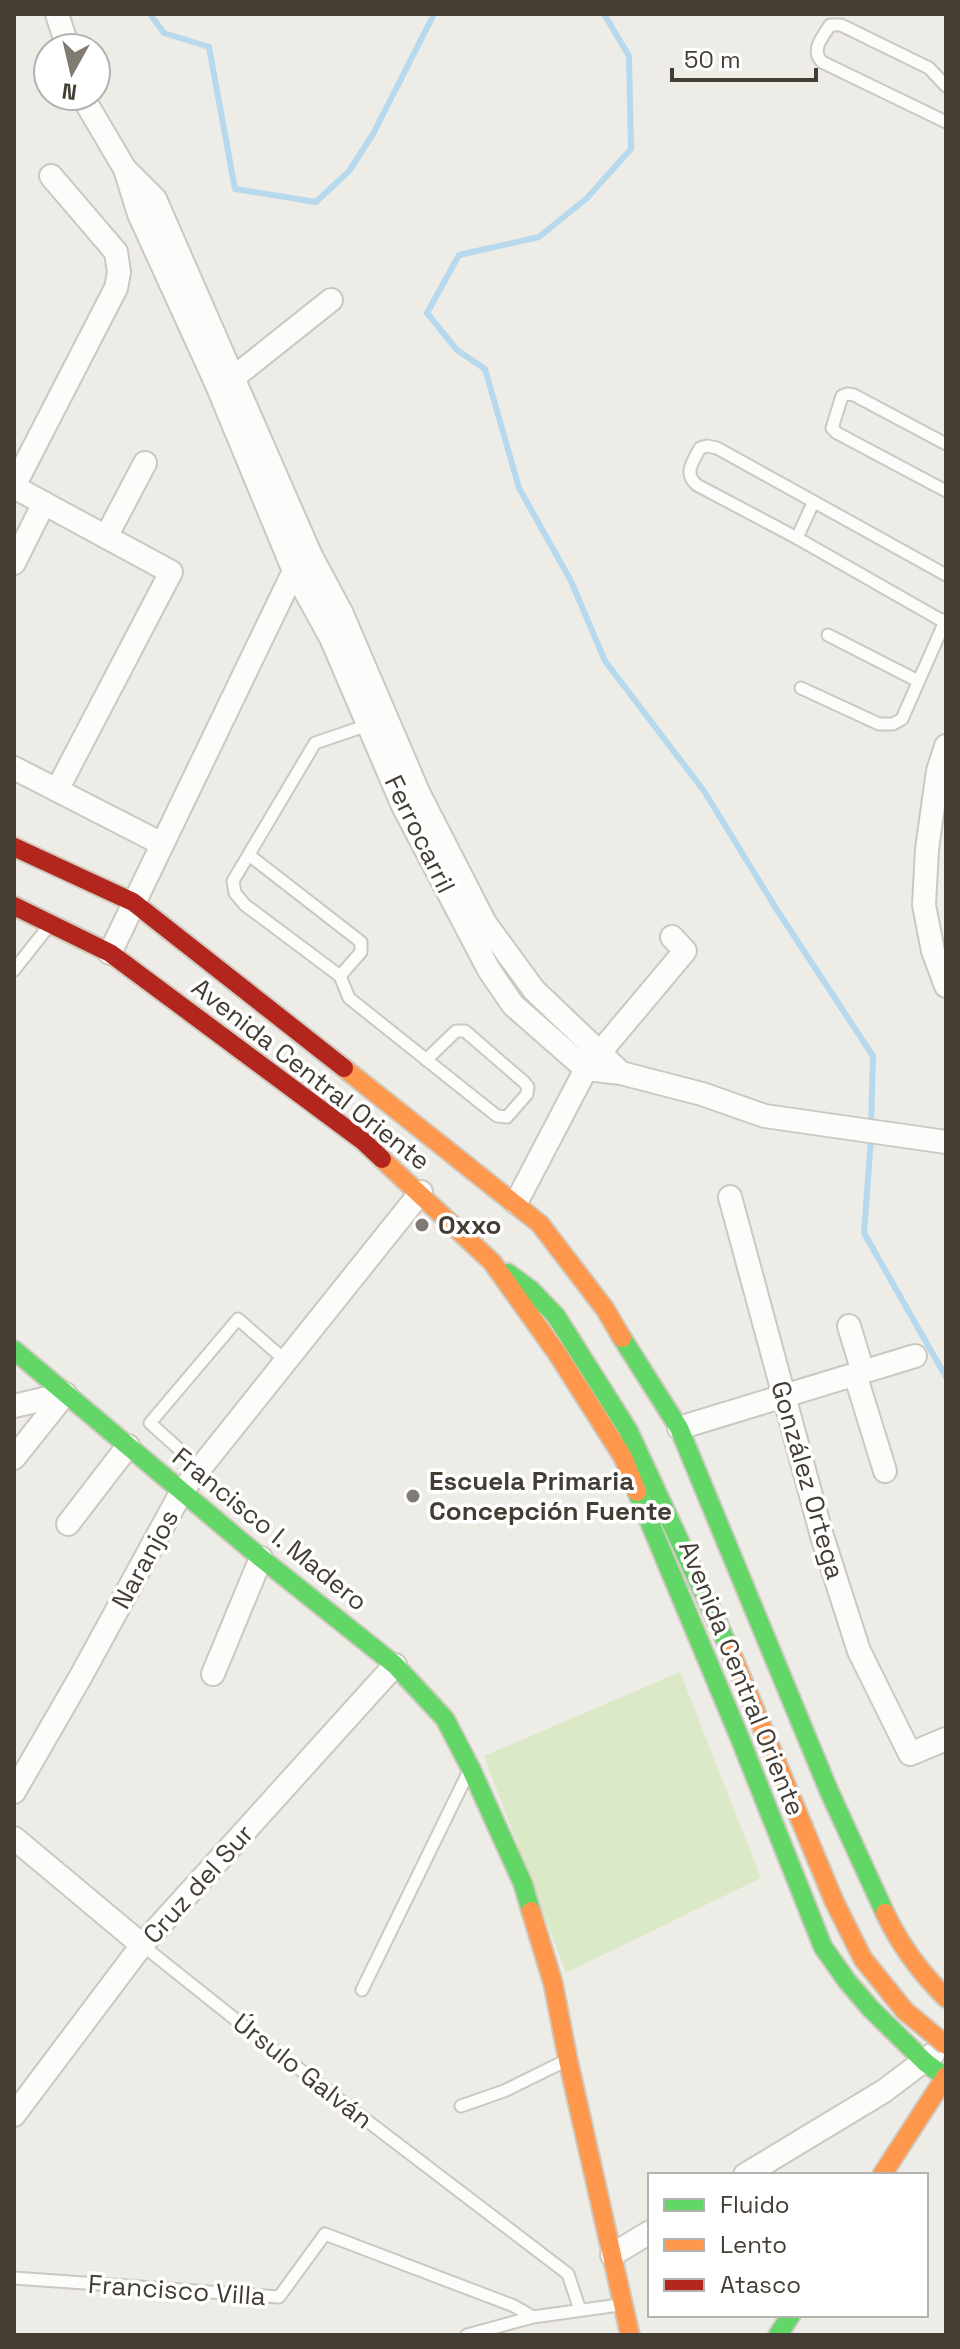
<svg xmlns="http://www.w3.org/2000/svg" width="960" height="2349" font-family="'Space Grotesk',sans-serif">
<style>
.grass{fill:#dce9c6}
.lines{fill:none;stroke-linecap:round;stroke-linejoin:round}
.stream{stroke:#b6d9ed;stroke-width:6}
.lane-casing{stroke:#cbc8c2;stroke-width:15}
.street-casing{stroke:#cbc8c2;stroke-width:26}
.fast-casing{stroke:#cfcabf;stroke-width:22}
.slow-casing{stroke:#cfcabf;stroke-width:22}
.jam-casing{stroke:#cfcabf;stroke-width:22}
.lane{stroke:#fcfcfb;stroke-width:11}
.street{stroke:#fcfcfb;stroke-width:22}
.fast{stroke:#63d668;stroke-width:18}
.slow{stroke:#ff974d;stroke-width:18}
.jam{stroke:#b3261e;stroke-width:18}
.slow-bridge-casing{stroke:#cfcabf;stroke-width:22;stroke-linecap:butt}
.slow-bridge{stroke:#ff974d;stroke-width:18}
.poi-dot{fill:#807a72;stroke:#fff;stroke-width:3}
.labels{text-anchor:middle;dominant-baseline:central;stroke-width:7;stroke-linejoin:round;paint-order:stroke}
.street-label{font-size:26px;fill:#443d34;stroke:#fff}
.poi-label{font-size:26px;font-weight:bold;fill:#443d34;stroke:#fff;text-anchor:start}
</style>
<rect width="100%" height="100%" fill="#eeece6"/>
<polygon class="grass" points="680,1672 761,1878 566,1973 484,1756"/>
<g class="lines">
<g class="stream">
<polyline points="150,14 164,33 209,47 235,189 316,202 349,171 373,134 434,14"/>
<polyline points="604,14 629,56 631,149 587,198 539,237 459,255 427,313 457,350 485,369 519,488 571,581 605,661 704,791 777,910 873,1056 871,1127"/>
<polyline points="871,1138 864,1233 946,1377"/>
</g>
<defs>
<g id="lane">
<path d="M946,86L929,68L841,25H830C823,37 810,50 822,62L946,122"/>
<polyline points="946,444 854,395 847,394 842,396 832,428 837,433 946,491"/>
<polyline points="797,538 813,503"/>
<path d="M946,575L717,448L707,446L700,448C693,462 683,473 697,485L797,538L946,623"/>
<polyline points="828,635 918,681"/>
<polyline points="801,688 879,724 893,724 902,719 946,619"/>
<polyline points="249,855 361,942 361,952 340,976 245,905 235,893 233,881 315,743 368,725"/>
<polyline points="14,970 48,927"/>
<polyline points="340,976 349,998 497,1116 507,1117 527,1094 528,1087 524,1082 465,1031 456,1031 426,1060"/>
<polyline points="200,1468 150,1423 238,1319 286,1361"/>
<polyline points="142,1945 260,2039 568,2274 580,2310"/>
<polyline points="362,1990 467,1775"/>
<polyline points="461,2106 504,2091 567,2060"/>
<polyline points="14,2278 279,2297 325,2234 514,2306 533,2317"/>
<polyline points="467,2335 533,2317 619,2305"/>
</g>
<g id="street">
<polyline points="57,14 68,48"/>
<polyline points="82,96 125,169 139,214 217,385 294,571 331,638 403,806 489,970 513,1005 586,1069 621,1073 702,1094 765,1116 946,1142"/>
<polyline points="127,171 155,199 311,556 342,614 419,794 485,923 534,990 621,1073"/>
<polyline points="233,378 331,300"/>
<polyline points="14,486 116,288 119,272 116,252 51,176"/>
<polyline points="14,487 171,572 57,790"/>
<polyline points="106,537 145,463"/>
<polyline points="14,563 44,503"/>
<polyline points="946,746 938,771 927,849 924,905 933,951 946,986"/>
<polyline points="14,768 162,844"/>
<polyline points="110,953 294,571 302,564"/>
<polyline points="730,1197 822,1536 859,1651 910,1754 946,1739"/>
<polyline points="516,1203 586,1069 685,951 672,937"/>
<polyline points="849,1326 863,1372"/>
<polyline points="855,1374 885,1471"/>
<polyline points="14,1406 65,1394"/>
<polyline points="679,1428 915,1356"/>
<polyline points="14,1458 65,1394"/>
<polyline points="68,1524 128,1446"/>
<polyline points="213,1674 261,1558"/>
<polyline points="14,1792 81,1676 182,1491 421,1192"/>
<polyline points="14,1838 142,1945"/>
<polyline points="14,2115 142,1945 395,1665"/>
<polyline points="745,2175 884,2091 933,2054"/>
<polyline points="612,2255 650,2232"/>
</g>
<g id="fast">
<polyline points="508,1273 531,1290 556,1316 628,1430 730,1650"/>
<polyline points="622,1338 679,1428 829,1791 885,1913"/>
<polyline points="14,1350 261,1558 395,1665 445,1719 471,1769 523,1884 531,1911"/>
<polyline points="637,1492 739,1736 823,1947 847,1981 871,2009 925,2062 946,2078"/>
<polyline points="778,2335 791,2315"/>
</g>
<g id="slow">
<polyline points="344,1068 540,1224 605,1309 622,1338"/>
<polyline points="382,1159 492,1262 557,1353 623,1457 637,1492"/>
<polyline points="531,1911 553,1983 568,2060 630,2335"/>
<path d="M885,1913C900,1945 921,1973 946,1998"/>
<polyline points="882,2175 946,2076"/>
</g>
<g id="jam">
<polyline points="14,847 133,902 344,1068"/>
<polyline points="14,906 110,953 363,1141 382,1159"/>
</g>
</defs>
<use href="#lane" class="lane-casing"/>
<use href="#street" class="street-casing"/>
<use href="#fast" class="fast-casing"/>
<use href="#slow" class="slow-casing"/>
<use href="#jam" class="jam-casing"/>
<use href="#lane" class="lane"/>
<use href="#street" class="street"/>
<use href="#fast" class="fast"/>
<use href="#slow" class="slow"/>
<use href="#jam" class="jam"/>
<defs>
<polyline id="slow-bridge" points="730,1650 834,1901 863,1959 905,2011 946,2045"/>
</defs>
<use href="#slow-bridge" class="slow-bridge-casing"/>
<use href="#slow-bridge" class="slow-bridge"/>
</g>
<g class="poi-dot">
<circle cx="422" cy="1225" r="8"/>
<circle cx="413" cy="1496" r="8"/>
</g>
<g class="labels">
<g class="street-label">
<text transform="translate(420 834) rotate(64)">Ferrocarril</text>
<text transform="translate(311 1074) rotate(38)">Avenida Central Oriente</text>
<text transform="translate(808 1480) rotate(74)">González Ortega</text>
<text transform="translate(270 1529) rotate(39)">Francisco I. Madero</text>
<text transform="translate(145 1559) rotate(-61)">Naranjos</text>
<text transform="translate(742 1678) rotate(68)">Avenida Central Oriente</text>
<text transform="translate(198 1884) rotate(-48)">Cruz del Sur</text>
<text transform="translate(303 2071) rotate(38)">Úrsulo Galván</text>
<text transform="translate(177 2290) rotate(4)">Francisco Villa</text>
</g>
<g class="poi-label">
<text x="438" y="1225">Oxxo</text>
<text x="429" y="1481">Escuela Primaria<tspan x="429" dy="30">Concepción Fuente</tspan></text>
</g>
</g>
<rect width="960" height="2349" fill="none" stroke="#443d34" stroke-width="32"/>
<rect x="648" y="2173" width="280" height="144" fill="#ffffff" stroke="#b4b1ae" stroke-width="2"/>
<rect x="664" y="2199" width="40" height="12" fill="#63d668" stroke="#b4b1ae" stroke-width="2"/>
<text x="720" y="2213" font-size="24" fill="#443d34">Fluido</text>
<rect x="664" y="2239" width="40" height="12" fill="#ff974d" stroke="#b4b1ae" stroke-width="2"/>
<text x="720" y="2253" font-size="24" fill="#443d34">Lento</text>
<rect x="664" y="2279" width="40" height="12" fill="#b3261e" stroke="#b4b1ae" stroke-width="2"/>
<text x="720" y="2293" font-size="24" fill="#443d34">Atasco</text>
<g transform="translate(72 72) rotate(188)"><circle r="38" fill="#ffffff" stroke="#b4b1ae" stroke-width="2"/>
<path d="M0-6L14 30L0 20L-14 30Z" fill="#807a72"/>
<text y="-12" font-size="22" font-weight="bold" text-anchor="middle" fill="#443d34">N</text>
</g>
<path d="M672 68v12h144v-12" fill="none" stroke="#443d34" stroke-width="4"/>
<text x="684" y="68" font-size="24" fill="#443d34" stroke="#ffffff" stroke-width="6" paint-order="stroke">50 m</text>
</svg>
